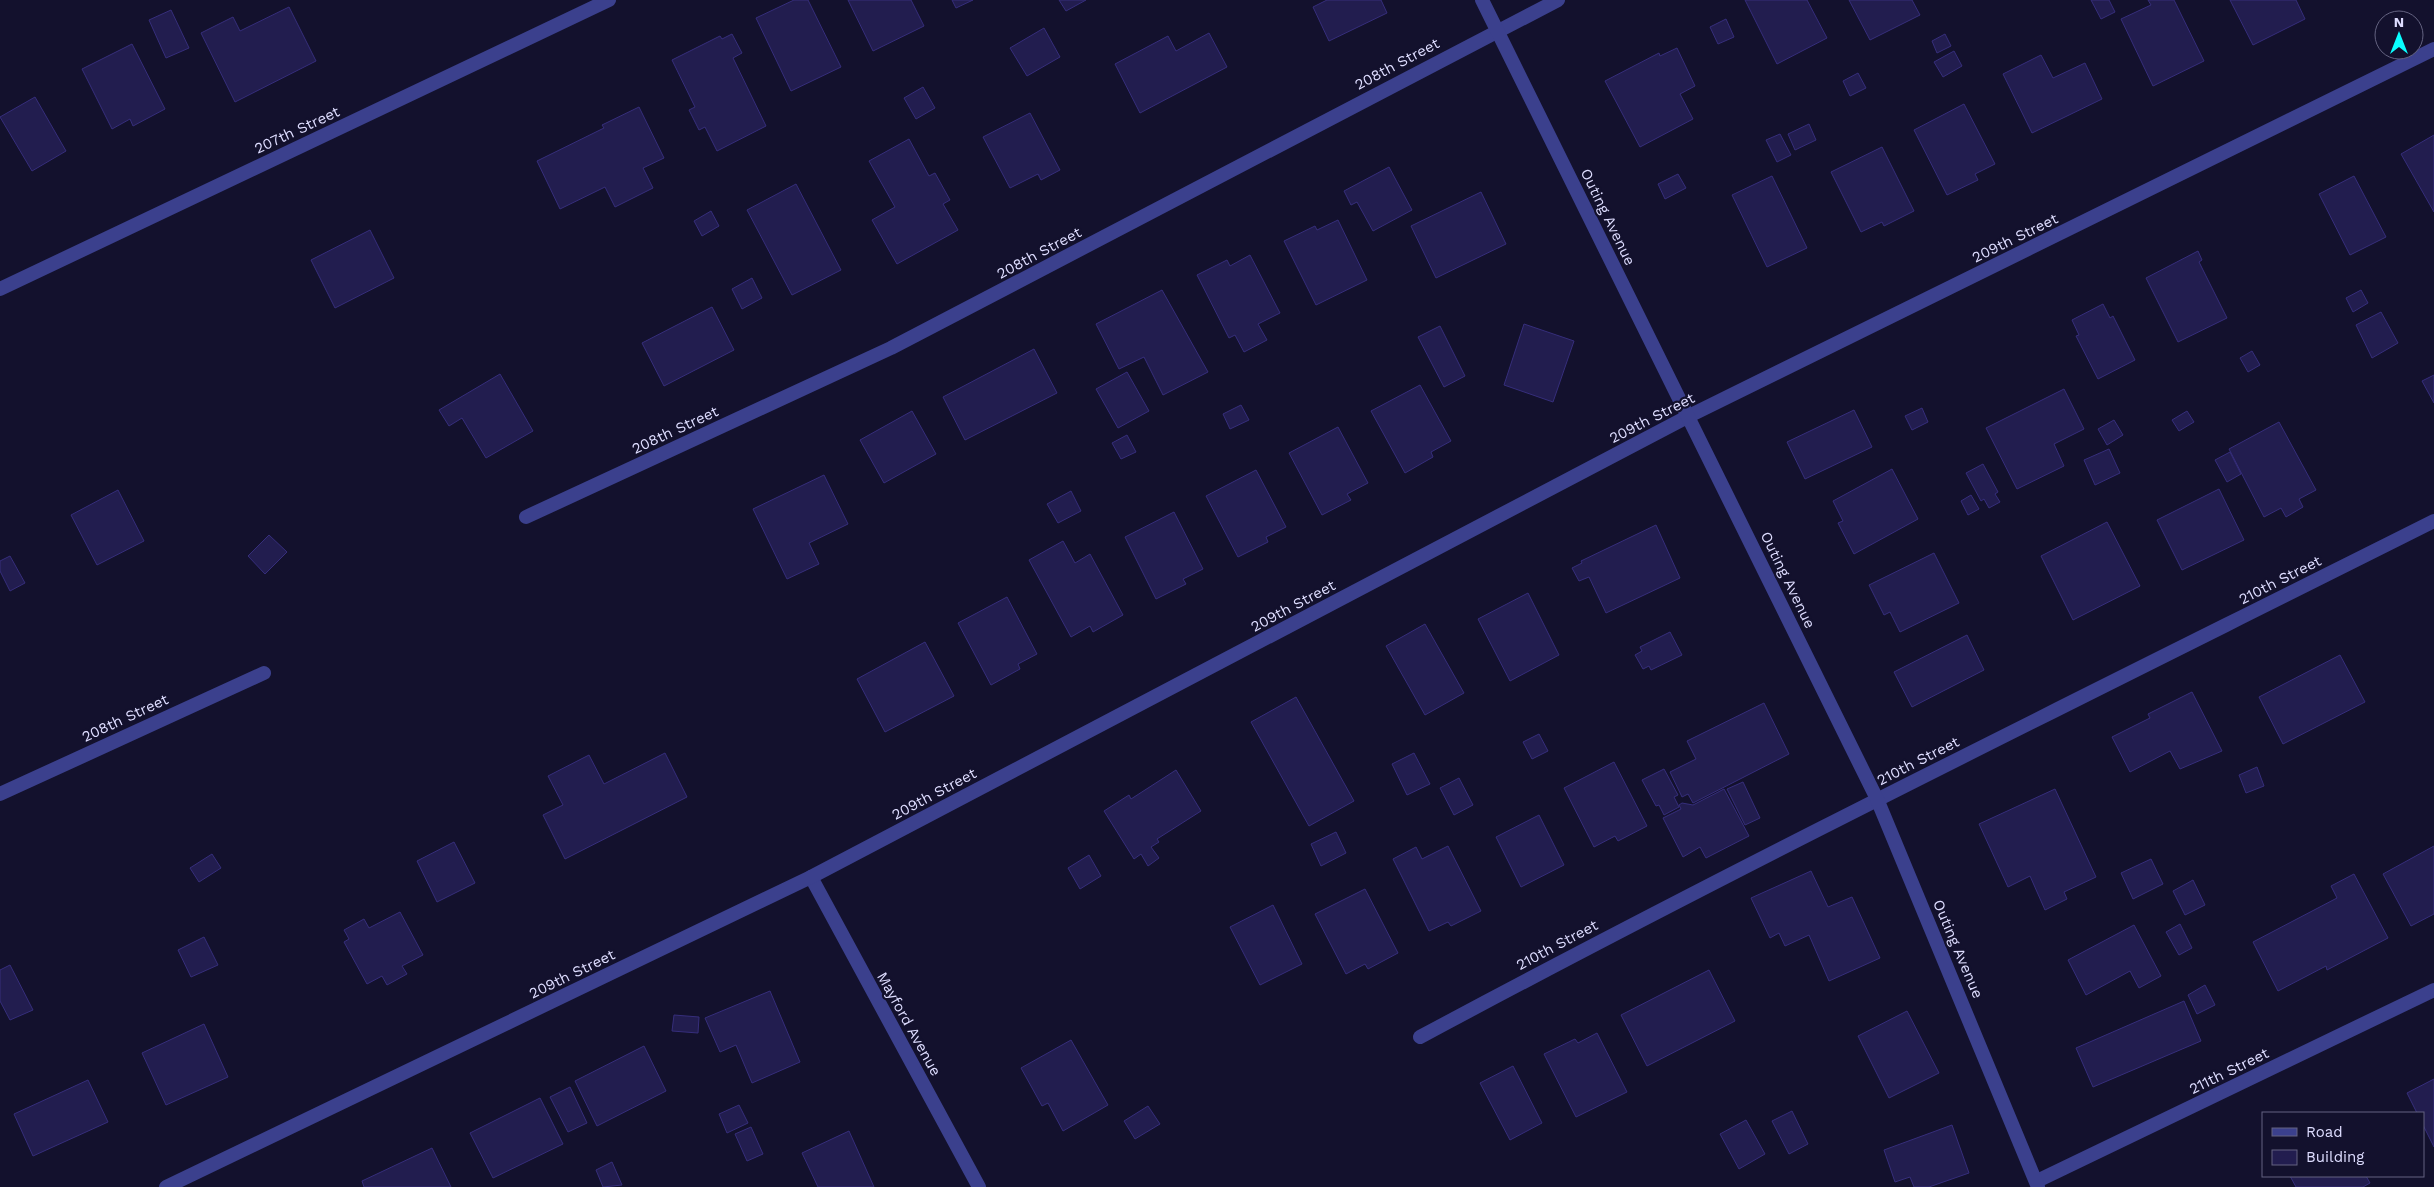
<svg xmlns="http://www.w3.org/2000/svg" width="2434" height="1187" font-family="'Work Sans',sans-serif">
<style>
.building{fill:#221d4f;stroke:#362e7b}
.lines{fill:none;stroke-linecap:round;stroke-linejoin:round}
.minor{stroke:#3b408d;stroke-width:14}
.tertiary{stroke:#3b408d;stroke-width:14}
.labels{text-anchor:middle;dominant-baseline:central;stroke-width:4.5;stroke-linejoin:round;paint-order:stroke}
.street-label{font-size:15px;fill:#deddff;stroke:#13112d}
</style>
<rect width="100%" height="100%" fill="#13112d"/>
<g class="building">
<polygon points="794,0 808,0 841,67 791,91 756,18"/>
<polygon points="848,0 911,0 924,26 873,51"/>
<polygon points="952,0 973,0 956,8"/>
<polygon points="1059,0 1086,0 1066,11"/>
<polygon points="1327,0 1381,0 1387,13 1329,41 1313,7"/>
<polygon points="1745,0 1807,0 1827,38 1777,64"/>
<polygon points="1849,0 1912,0 1920,15 1870,40"/>
<polygon points="2091,0 2109,0 2115,12 2101,19"/>
<polygon points="2148,0 2174,0 2204,61 2153,86 2121,19 2151,5"/>
<polygon points="2230,0 2296,0 2305,19 2253,45"/>
<polygon points="289,7 316,61 235,102 201,33 233,17 240,31"/>
<polygon points="171,10 189,48 166,58 149,20"/>
<polygon points="1726,19 1734,37 1718,44 1710,27"/>
<polygon points="1044,28 1060,57 1027,76 1010,48"/>
<polygon points="1209,33 1227,67 1140,113 1115,64 1168,36 1176,51"/>
<polygon points="732,34 742,53 733,58 766,126 717,151 705,127 699,130 689,110 695,107 672,60 720,36 722,39"/>
<polygon points="1945,34 1951,46 1937,53 1932,41"/>
<polygon points="132,44 165,109 133,126 130,119 112,129 82,69"/>
<polygon points="1677,48 1695,86 1680,94 1693,119 1640,147 1605,81 1659,53 1660,56"/>
<polygon points="1954,51 1962,66 1943,77 1934,62"/>
<polygon points="2041,55 2053,78 2085,63 2102,99 2032,133 2003,74"/>
<polygon points="1858,73 1866,88 1850,96 1843,81"/>
<polygon points="923,87 935,108 916,119 904,98"/>
<polygon points="35,97 66,151 32,171 0,117"/>
<polygon points="1964,104 1995,164 1975,174 1978,180 1947,195 1914,130"/>
<polygon points="639,107 664,158 643,168 653,188 615,207 605,187 560,209 537,161 604,128 602,125"/>
<polygon points="1030,113 1060,170 1041,180 1038,174 1010,188 983,137"/>
<polygon points="1809,124 1816,140 1795,150 1788,134"/>
<polygon points="1780,134 1791,155 1777,162 1766,140"/>
<polygon points="2434,135 2434,212 2401,154"/>
<polygon points="909,139 929,176 935,173 950,200 943,204 958,230 897,264 872,220 895,207 869,161"/>
<polygon points="1882,147 1914,211 1884,226 1882,222 1861,232 1831,172"/>
<polygon points="1389,167 1412,210 1373,231 1357,202 1351,205 1344,191"/>
<polygon points="1678,174 1686,188 1665,199 1658,184"/>
<polygon points="1772,176 1807,248 1767,267 1732,195"/>
<polygon points="2354,176 2386,237 2350,255 2319,194"/>
<polygon points="796,184 841,270 792,295 747,210"/>
<polygon points="1481,192 1506,244 1436,278 1411,226"/>
<polygon points="711,211 719,226 702,236 694,221"/>
<polygon points="1338,220 1367,280 1316,305 1284,241 1315,226 1317,230"/>
<polygon points="370,230 394,278 335,308 311,260"/>
<polygon points="2198,251 2202,260 2199,262 2227,318 2178,342 2146,278"/>
<polygon points="1250,255 1280,313 1258,324 1267,340 1244,352 1235,335 1229,338 1197,275 1227,260 1230,266"/>
<polygon points="752,278 762,298 742,309 732,289"/>
<polygon points="1162,290 1208,372 1163,395 1144,357 1119,369 1096,324"/>
<polygon points="2361,290 2368,303 2353,312 2346,298"/>
<polygon points="2103,304 2110,318 2113,316 2135,360 2098,379 2076,336 2079,335 2072,320"/>
<polygon points="712,307 734,350 664,386 642,343"/>
<polygon points="2381,312 2398,343 2372,358 2356,325"/>
<polygon points="1524,324 1574,341 1553,402 1504,385"/>
<polygon points="1440,326 1465,376 1444,387 1418,337"/>
<polygon points="1034,349 1057,393 965,440 943,397"/>
<polygon points="2252,351 2260,365 2248,372 2240,358"/>
<polygon points="1127,372 1149,411 1118,428 1096,389"/>
<polygon points="500,374 533,431 486,458 462,418 449,426 439,410"/>
<polygon points="2434,375 2434,403 2422,381"/>
<polygon points="1420,385 1451,441 1431,452 1433,457 1405,473 1371,411"/>
<polygon points="2064,389 2084,429 2054,444 2064,466 2017,489 1986,428"/>
<polygon points="1241,405 1249,420 1230,429 1223,414"/>
<polygon points="1922,408 1928,422 1912,430 1905,416"/>
<polygon points="1854,410 1872,447 1805,479 1787,442"/>
<polygon points="912,411 936,454 884,483 860,440"/>
<polygon points="2187,411 2194,422 2179,431 2172,420"/>
<polygon points="2114,420 2123,435 2107,445 2098,429"/>
<polygon points="2279,422 2316,490 2299,499 2303,507 2286,517 2281,508 2264,517 2229,449"/>
<polygon points="1338,427 1368,483 1347,494 1351,500 1322,515 1289,453"/>
<polygon points="1127,435 1136,452 1121,459 1112,443"/>
<polygon points="2109,449 2120,473 2095,485 2084,460"/>
<polygon points="2230,452 2241,474 2227,482 2215,460"/>
<polygon points="1983,464 1998,492 1995,494 2000,502 1989,508 1984,499 1981,501 1966,473"/>
<polygon points="1892,469 1918,519 1854,554 1839,525 1838,523 1843,521 1833,501"/>
<polygon points="1256,470 1286,527 1266,537 1268,542 1238,557 1206,496"/>
<polygon points="824,475 848,524 809,543 819,564 787,579 753,509"/>
<polygon points="2219,489 2244,540 2182,570 2157,520"/>
<polygon points="118,490 144,541 97,565 71,515"/>
<polygon points="1071,491 1081,511 1058,523 1047,504"/>
<polygon points="1971,495 1979,509 1968,515 1961,501"/>
<polygon points="1174,512 1203,569 1183,579 1186,584 1156,599 1125,537"/>
<polygon points="2107,522 2140,586 2073,620 2041,556"/>
<polygon points="1656,525 1680,578 1606,613 1589,577 1579,581 1572,568 1582,563 1581,561"/>
<polygon points="269,535 287,552 265,574 248,556"/>
<polygon points="1063,541 1075,563 1090,554 1123,615 1093,632 1090,626 1071,637 1029,560"/>
<polygon points="1934,553 1959,603 1900,632 1890,612 1884,615 1869,585"/>
<polygon points="10,556 25,583 10,591 0,571 0,561"/>
<polygon points="1528,593 1559,655 1510,681 1478,619"/>
<polygon points="1007,597 1037,654 1018,664 1020,669 991,685 958,623"/>
<polygon points="1425,624 1464,693 1425,715 1386,646"/>
<polygon points="1670,632 1682,655 1651,670 1649,666 1643,669 1635,655 1642,651 1640,647"/>
<polygon points="1967,635 1984,670 1912,707 1894,672"/>
<polygon points="925,642 954,696 885,732 857,679"/>
<polygon points="2340,655 2365,702 2283,744 2259,697"/>
<polygon points="2192,692 2222,751 2180,769 2170,751 2130,772 2112,737 2150,718 2148,714"/>
<polygon points="1296,697 1354,801 1309,826 1251,722"/>
<polygon points="1764,703 1789,754 1693,803 1688,794 1682,797 1670,772 1696,759 1687,741"/>
<polygon points="1539,734 1548,751 1532,759 1523,742"/>
<polygon points="665,753 687,797 565,859 543,815 563,805 548,776 589,755 604,784"/>
<polygon points="1414,753 1430,784 1407,795 1392,764"/>
<polygon points="1614,762 1647,826 1618,841 1615,836 1594,847 1564,788"/>
<polygon points="2257,767 2264,786 2246,793 2239,775"/>
<polygon points="1664,769 1678,795 1674,797 1679,807 1664,815 1659,805 1656,806 1642,780"/>
<polygon points="1176,770 1201,811 1157,839 1159,842 1151,847 1159,858 1148,866 1141,854 1134,859 1104,811 1129,795 1131,799"/>
<polygon points="1459,778 1473,805 1454,815 1440,788"/>
<polygon points="1743,782 1760,818 1745,825 1727,789"/>
<polygon points="1724,789 1749,836 1706,858 1700,847 1683,857 1663,818 1681,809 1679,805 1682,803 1693,805"/>
<polygon points="2055,789 2096,877 2064,892 2067,899 2045,910 2030,876 2008,887 1979,824"/>
<polygon points="1539,815 1564,865 1521,887 1496,837"/>
<polygon points="1336,832 1346,853 1321,866 1311,844"/>
<polygon points="454,842 475,883 437,902 417,861"/>
<polygon points="1448,846 1481,911 1451,926 1448,922 1429,931 1393,859 1416,847 1422,859"/>
<polygon points="2434,846 2434,914 2411,926 2383,874"/>
<polygon points="212,854 221,868 199,882 190,868"/>
<polygon points="1089,855 1101,876 1080,889 1068,868"/>
<polygon points="2151,859 2163,884 2133,899 2121,873"/>
<polygon points="1811,871 1828,907 1852,897 1880,958 1829,981 1809,935 1785,946 1779,933 1770,938 1751,898"/>
<polygon points="2354,874 2388,938 2327,970 2326,966 2278,991 2253,942 2337,898 2331,886"/>
<polygon points="2193,880 2205,905 2185,915 2173,891"/>
<polygon points="1365,889 1398,953 1368,969 1365,964 1346,974 1315,914"/>
<polygon points="1273,905 1302,964 1260,985 1230,927"/>
<polygon points="400,912 423,955 402,966 407,974 387,985 382,976 367,984 344,942 349,939 344,930 364,919 369,928"/>
<polygon points="2180,924 2192,948 2179,955 2166,932"/>
<polygon points="2134,925 2161,976 2139,988 2130,971 2086,995 2068,960"/>
<polygon points="204,937 218,965 191,977 178,950"/>
<polygon points="10,965 33,1010 10,1020 0,1001 0,970"/>
<polygon points="1709,970 1735,1021 1647,1066 1621,1015"/>
<polygon points="2205,985 2215,1005 2197,1014 2188,995"/>
<polygon points="770,991 800,1062 752,1083 736,1045 720,1052 705,1018"/>
<polygon points="2184,1001 2201,1041 2093,1087 2076,1048"/>
<polygon points="1907,1011 1939,1073 1889,1098 1858,1036"/>
<polygon points="674,1015 699,1017 698,1033 672,1031"/>
<polygon points="204,1024 228,1077 166,1105 142,1053"/>
<polygon points="1597,1033 1627,1092 1576,1117 1544,1054 1575,1039 1578,1043"/>
<polygon points="1071,1040 1108,1105 1063,1131 1048,1103 1042,1106 1021,1068"/>
<polygon points="644,1046 666,1091 597,1126 575,1081"/>
<polygon points="1513,1066 1542,1123 1510,1140 1480,1083"/>
<polygon points="2434,1079 2434,1147 2423,1125 2423,1113 2417,1113 2407,1093"/>
<polygon points="88,1080 108,1122 33,1156 14,1114"/>
<polygon points="570,1087 587,1123 568,1132 550,1097"/>
<polygon points="540,1098 563,1144 493,1178 470,1133"/>
<polygon points="739,1105 748,1123 727,1133 719,1114"/>
<polygon points="1148,1106 1160,1124 1135,1139 1124,1121"/>
<polygon points="1792,1111 1808,1144 1789,1154 1772,1121"/>
<polygon points="1746,1120 1765,1154 1739,1169 1720,1134"/>
<polygon points="1952,1125 1969,1173 1929,1187 1914,1187 1910,1177 1895,1182 1884,1150"/>
<polygon points="751,1127 763,1154 747,1161 735,1134"/>
<polygon points="849,1131 874,1187 818,1187 802,1153"/>
<polygon points="432,1148 451,1187 364,1187 362,1181"/>
<polygon points="612,1162 622,1185 603,1187 596,1170"/>
<polygon points="2290,1176 2366,1176 2370,1183 2363,1187 2296,1187"/>
</g>
<g class="lines">
<g class="minor">
<polyline points="0,289 609,0"/>
<polyline points="526,517 891,348 1558,0"/>
<polyline points="0,794 264,673"/>
<polyline points="811,877 979,1187"/>
<path d="M1420,1037C1754,858 2095,691 2434,521"/>
<polyline points="2037,1181 2434,990"/>
<polyline points="166,1187 811,877 1689,416 2434,49"/>
</g>
<polyline class="tertiary" points="1482,0 1877,799 2038,1187"/>
</g>
<g class="labels">
<g class="street-label">
<text transform="translate(1397 64) rotate(-28)">208th Street</text>
<text transform="translate(297 130) rotate(-25)">207th Street</text>
<text transform="translate(1608 217) rotate(64)">Outing Avenue</text>
<text transform="translate(2015 238) rotate(-26)">209th Street</text>
<text transform="translate(1039 253) rotate(-28)">208th Street</text>
<text transform="translate(1652 418) rotate(-27)">209th Street</text>
<text transform="translate(675 430) rotate(-25)">208th Street</text>
<text transform="translate(1788 580) rotate(64)">Outing Avenue</text>
<text transform="translate(2280 580) rotate(-27)">210th Street</text>
<text transform="translate(1293 606) rotate(-28)">209th Street</text>
<text transform="translate(125 718) rotate(-25)">208th Street</text>
<text transform="translate(1918 761) rotate(-27)">210th Street</text>
<text transform="translate(934 794) rotate(-28)">209th Street</text>
<text transform="translate(1557 945) rotate(-28)">210th Street</text>
<text transform="translate(1958 949) rotate(67)">Outing Avenue</text>
<text transform="translate(572 974) rotate(-26)">209th Street</text>
<text transform="translate(909 1024) rotate(61)">Mayford Avenue</text>
<text transform="translate(2229 1071) rotate(-26)">211th Street</text>
</g>
</g>
<rect x="2262" y="1112" width="162" height="65" fill="#13112d" stroke="#646381"/>
<rect x="2272" y="1128" width="25" height="8" fill="#3b408d" stroke="#646381"/>
<text x="2306" y="1137" font-size="15" fill="#deddff">Road</text>
<rect x="2272" y="1150" width="25" height="15" fill="#221d4f" stroke="#646381"/>
<text x="2306" y="1162" font-size="15" fill="#deddff">Building</text>
<g transform="translate(2399 35)"><circle r="24" fill="#13112d" stroke="#646381"/>
<path d="M0-4L9 19L0 12L-9 19Z" fill="#09feff"/>
<text y="-8" font-size="14" font-weight="bold" text-anchor="middle" fill="#deddff">N</text>
</g>
</svg>
